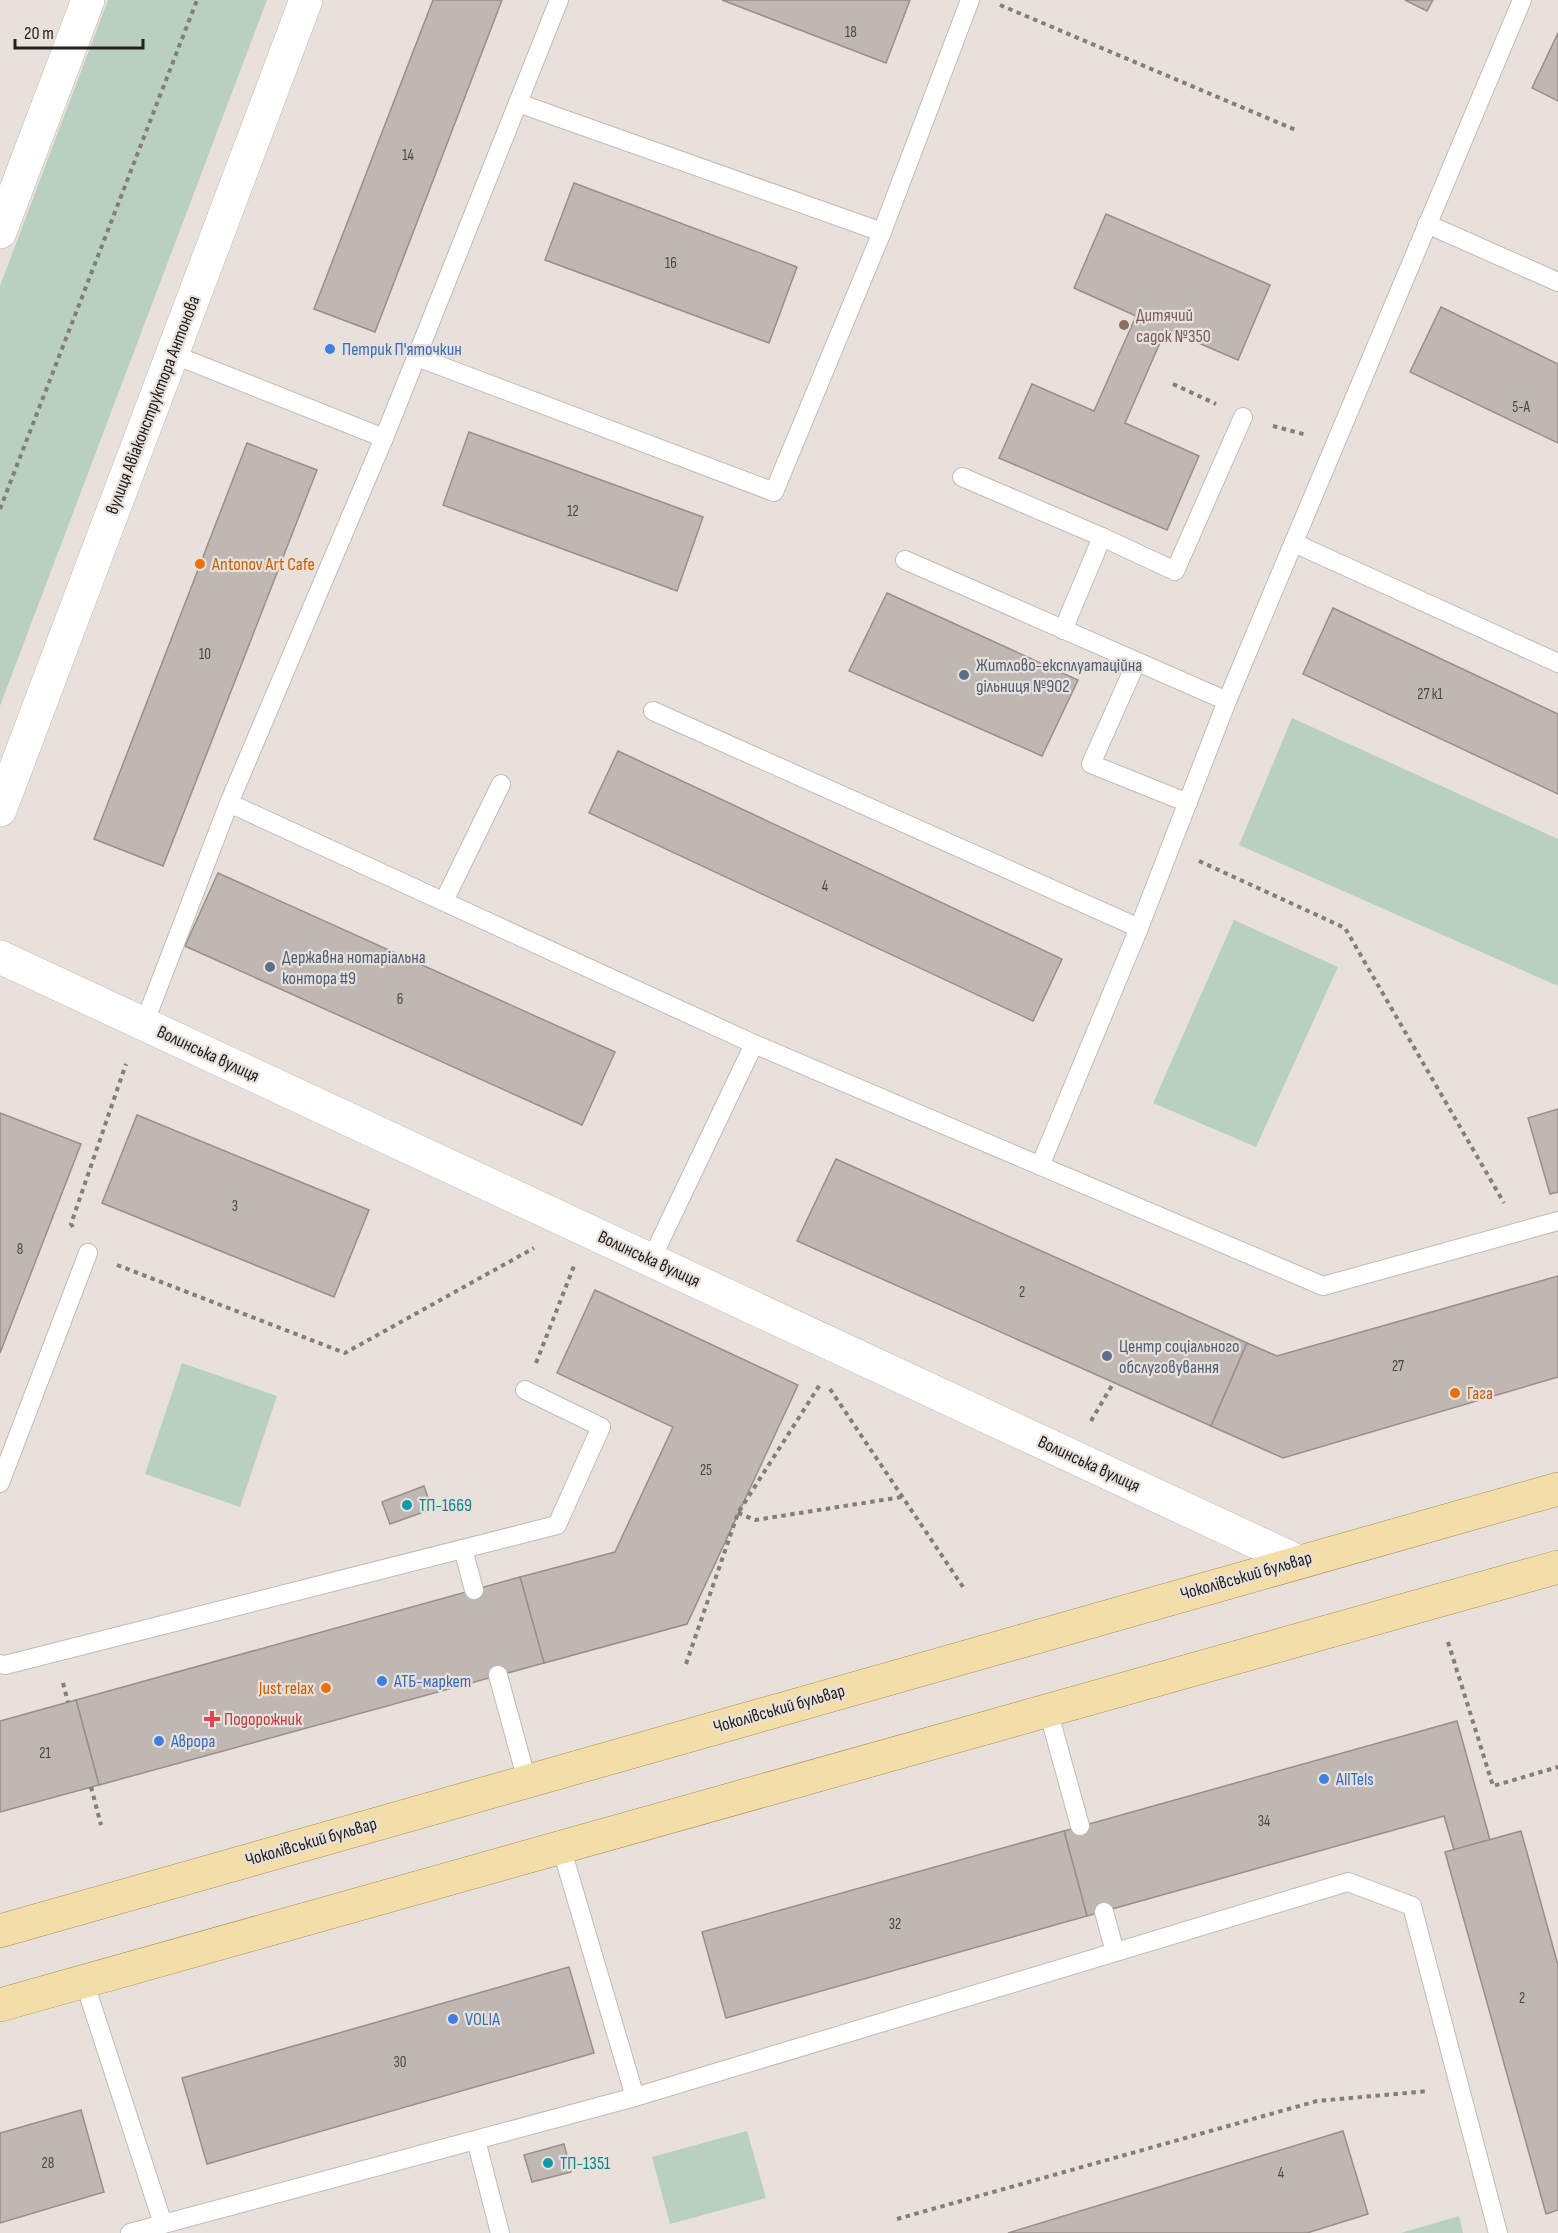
<svg xmlns="http://www.w3.org/2000/svg" width="1558" height="2233" font-family="'Sofia Sans Condensed',sans-serif">
<style>
.green{fill:#b9cfbf}
.building{fill:#bfb8b2;stroke:#969089;stroke-width:1.5}
.lines{fill:none;stroke-linecap:round;stroke-linejoin:round}
.service-casing{stroke:#c1bab4;stroke-width:20}
.minor-casing{stroke:#c1bab4;stroke-width:34}
.tertiary-casing{stroke:#c1bab4;stroke-width:34}
.primary-casing{stroke:#a58c53;stroke-width:34}
.path{stroke:#837e7a;stroke-width:4;stroke-dasharray:4.5 4.5;stroke-linecap:butt}
.service{stroke:#fff;stroke-width:18}
.minor{stroke:#fff;stroke-width:33}
.tertiary{stroke:#fff;stroke-width:33}
.primary{stroke:#f3dda9;stroke-width:33}
.education-dot{fill:#8d6e63;stroke:#e8e1db;stroke-width:2}
.shop-dot{fill:#3f7fe0;stroke:#e8e1db;stroke-width:2}
.food-dot{fill:#e8710a;stroke:#e8e1db;stroke-width:2}
.service-dot{fill:#5c6f8a;stroke:#e8e1db;stroke-width:2}
.culture-dot{fill:#0f9aa8;stroke:#e8e1db;stroke-width:2}
.health-dot{fill:#e0444e;stroke:#e8e1db;stroke-width:2}
.labels{text-anchor:middle;dominant-baseline:central;stroke-width:4.5;stroke-linejoin:round;paint-order:stroke}
.number-label{font-size:15px;fill:#4a4643}
.education-label{font-size:18px;fill:#785e54;stroke:#e8e1db;text-anchor:start}
.shop-label{font-size:18px;fill:#366cbe;stroke:#e8e1db;text-anchor:start}
.street-label{font-size:18px;fill:#23201e;stroke:#e8e1db}
.food-label{font-size:18px;fill:#c56008;stroke:#e8e1db;text-anchor:start}
.service-label{font-size:18px;fill:#4e5e75;stroke:#e8e1db;text-anchor:start}
.culture-label{font-size:18px;fill:#0d838f;stroke:#e8e1db;text-anchor:start}
.health-label{font-size:18px;fill:#be3a42;stroke:#e8e1db;text-anchor:start}
</style>
<rect width="100%" height="100%" fill="#e8e1db"/>
<g class="green">
<polygon points="108,0 267,0 0,706 0,286"/>
<polygon points="1292,718 1558,839 1558,986 1239,845"/>
<polygon points="1234,920 1338,967 1256,1147 1153,1103"/>
<polygon points="182,1363 277,1396 240,1507 145,1474"/>
<polygon points="747,2131 766,2198 670,2224 652,2157"/>
<polygon points="1459,2216 1463,2233 1401,2233"/>
</g>
<g class="building">
<polygon points="433,0 502,0 375,332 314,309"/>
<polygon points="722,0 910,0 886,63"/>
<polygon points="1405,0 1433,0 1427,11"/>
<polygon points="1558,33 1558,101 1532,88"/>
<polygon points="574,183 797,267 769,343 545,260"/>
<polygon points="1106,214 1270,285 1238,360 1166,329 1125,423 1199,456 1167,530 999,458 1032,384 1094,411 1136,316 1074,288"/>
<polygon points="1441,307 1558,364 1558,443 1410,372"/>
<polygon points="469,432 703,517 677,591 443,505"/>
<polygon points="247,443 317,470 163,866 94,839"/>
<polygon points="887,593 1078,680 1042,756 849,671"/>
<polygon points="1333,608 1558,714 1558,794 1303,674"/>
<polygon points="618,751 1062,959 1033,1021 589,813"/>
<polygon points="218,873 615,1052 582,1125 185,946"/>
<polygon points="1558,1109 1558,1192 1550,1194 1528,1118"/>
<polygon points="0,1113 81,1144 0,1353"/>
<polygon points="137,1115 369,1210 334,1297 102,1203"/>
<polygon points="836,1159 1247,1343 1211,1426 797,1241"/>
<polygon points="1558,1276 1558,1377 1283,1458 1211,1426 1247,1343 1277,1356"/>
<polygon points="595,1290 798,1385 687,1624 544,1663 520,1577 615,1552 673,1427 557,1373"/>
<polygon points="424,1486 432,1509 390,1524 382,1502"/>
<polygon points="520,1577 544,1663 99,1785 76,1700"/>
<polygon points="76,1700 99,1785 0,1812 0,1721"/>
<polygon points="1457,1721 1490,1840 1454,1850 1444,1816 1087,1916 1064,1831"/>
<polygon points="1064,1831 1087,1916 726,2018 702,1932"/>
<polygon points="1521,1831 1558,1965 1558,2210 1546,2214 1445,1852"/>
<polygon points="569,1967 594,2053 207,2164 182,2078"/>
<polygon points="81,2110 104,2192 0,2223 0,2133"/>
<polygon points="1343,2131 1368,2214 1307,2233 1008,2233"/>
<polygon points="564,2144 571,2172 532,2182 524,2155"/>
</g>
<g class="lines">
<defs>
<g id="service">
<polyline points="518,103 882,232"/>
<polyline points="1427,224 1558,282"/>
<polyline points="172,354 384,438"/>
<polyline points="417,357 774,492 882,232 970,0"/>
<polyline points="962,477 1102,537 1063,630"/>
<polyline points="1102,537 1175,571 1243,417"/>
<polyline points="1294,543 1558,663"/>
<polyline points="905,560 1227,701"/>
<polyline points="1136,663 1091,764 1188,803"/>
<polyline points="653,711 1139,928"/>
<polyline points="229,803 754,1044 1323,1286 1558,1221"/>
<polyline points="444,901 501,784"/>
<polyline points="144,1024 229,803 384,438 559,0"/>
<polyline points="1040,1166 1139,928 1227,701 1522,0"/>
<polyline points="651,1260 754,1044"/>
<polyline points="0,1483 88,1253"/>
<polyline points="463,1549 474,1590"/>
<polyline points="0,1664 5,1665 557,1525 601,1427 525,1390"/>
<polyline points="498,1675 527,1781"/>
<polyline points="1048,1710 1080,1826"/>
<polyline points="561,1847 635,2097"/>
<polyline points="1104,1912 1115,1952"/>
<polyline points="84,1981 163,2224"/>
<polyline points="476,2140 500,2233"/>
<polyline points="130,2233 635,2097 1348,1882 1412,1906 1498,2233"/>
</g>
<polyline id="minor" points="0,232 88,0"/>
<g id="tertiary">
<polyline points="0,810 306,0"/>
<polyline points="0,957 1297,1561"/>
</g>
<g id="primary">
<polyline points="0,1931 1558,1489"/>
<polyline points="0,2005 1558,1567"/>
</g>
</defs>
<use href="#service" class="service-casing"/>
<use href="#minor" class="minor-casing"/>
<use href="#tertiary" class="tertiary-casing"/>
<use href="#primary" class="primary-casing"/>
<g class="path">
<polyline points="1000,5 1298,131"/>
<polyline points="1173,384 1216,404"/>
<polyline points="1273,426 1307,435"/>
<polyline points="0,509 197,0"/>
<polyline points="1199,861 1345,928 1504,1203"/>
<polyline points="73,1227 71,1224 126,1064"/>
<polyline points="117,1265 345,1353 534,1248"/>
<polyline points="536,1363 574,1266"/>
<polyline points="830,1389 963,1587"/>
<polyline points="1091,1421 1114,1382"/>
<polyline points="738,1513 755,1520 902,1497"/>
<polyline points="1448,1642 1493,1786 1558,1767"/>
<polyline points="686,1664 738,1513 821,1383"/>
<polyline points="63,1683 68,1702"/>
<polyline points="91,1787 101,1825"/>
<polyline points="897,2219 1317,2101 1429,2091"/>
</g>
<use href="#service" class="service"/>
<use href="#minor" class="minor"/>
<use href="#tertiary" class="tertiary"/>
<use href="#primary" class="primary"/>
</g>
<circle class="education-dot" cx="1124" cy="325" r="6"/>
<g class="shop-dot">
<circle cx="330" cy="349" r="6"/>
<circle cx="382" cy="1681" r="6"/>
<circle cx="159" cy="1741" r="6"/>
<circle cx="1324" cy="1779" r="6"/>
<circle cx="453" cy="2019" r="6"/>
</g>
<g class="food-dot">
<circle cx="200" cy="564" r="6"/>
<circle cx="1455" cy="1393" r="6"/>
<circle cx="326" cy="1688" r="6"/>
</g>
<g class="service-dot">
<circle cx="964" cy="675" r="6"/>
<circle cx="270" cy="967" r="6"/>
<circle cx="1107" cy="1356" r="6"/>
</g>
<g class="culture-dot">
<circle cx="407" cy="1505" r="6"/>
<circle cx="548" cy="2163" r="6"/>
</g>
<path class="health-dot" d="M209 1710h6v6h6v6h-6v6h-6v-6h-6v-6h6z"/>
<g class="labels">
<g class="number-label">
<text x="851" y="32">18</text>
<text x="408" y="155">14</text>
<text x="671" y="263">16</text>
<text x="1521" y="407">5-А</text>
<text x="573" y="511">12</text>
<text x="205" y="654">10</text>
<text x="1430" y="694">27 к1</text>
<text x="825" y="886">4</text>
<text x="400" y="999">6</text>
<text x="235" y="1206">3</text>
<text x="20" y="1249">8</text>
<text x="1022" y="1292">2</text>
<text x="1398" y="1366">27</text>
<text x="706" y="1470">25</text>
<text x="45" y="1753">21</text>
<text x="1264" y="1821">34</text>
<text x="895" y="1924">32</text>
<text x="1522" y="1998">2</text>
<text x="400" y="2062">30</text>
<text x="48" y="2163">28</text>
<text x="1281" y="2173">4</text>
</g>
<g class="education-label">
<text x="1136" y="315">Дитячий<tspan x="1136" dy="21">садок №350</tspan></text>
</g>
<g class="shop-label">
<text x="342" y="349">Петрик П'яточкин</text>
<text x="394" y="1681">АТБ-маркет</text>
<text x="171" y="1741">Аврора</text>
<text x="1336" y="1779">AllTels</text>
<text x="465" y="2019">VOLIA</text>
</g>
<g class="street-label">
<text transform="translate(153 405) rotate(-69)">вулиця Авіаконструктора Антонова</text>
<text transform="translate(208 1054) rotate(25)">Волинська вулиця</text>
<text transform="translate(649 1259) rotate(25)">Волинська вулиця</text>
<text transform="translate(1089 1464) rotate(25)">Волинська вулиця</text>
<text transform="translate(1246 1576) rotate(-16)">Чоколівський бульвар</text>
<text transform="translate(779 1709) rotate(-16)">Чоколівський бульвар</text>
<text transform="translate(311 1842) rotate(-16)">Чоколівський бульвар</text>
</g>
<g class="food-label">
<text x="212" y="564">Antonov Art Cafe</text>
<text x="1467" y="1393">Гага</text>
<text x="314" y="1688" text-anchor="end">Just relax</text>
</g>
<g class="service-label">
<text x="976" y="665">Житлово-експлуатаційна<tspan x="976" dy="21">дільниця №902</tspan></text>
<text x="282" y="957">Державна нотаріальна<tspan x="282" dy="21">контора #9</tspan></text>
<text x="1119" y="1346">Центр соціального<tspan x="1119" dy="21">обслуговування</tspan></text>
</g>
<g class="culture-label">
<text x="419" y="1505">ТП-1669</text>
<text x="560" y="2163">ТП-1351</text>
</g>
<g class="health-label">
<text x="224" y="1719">Подорожник</text>
</g>
</g>
<path d="M15 39v9h128v-9" fill="none" stroke="#23201e" stroke-width="3"/>
<text x="24" y="39" font-size="18" fill="#23201e" stroke="#e8e1db" stroke-width="4.5" paint-order="stroke">20 m</text>
</svg>
